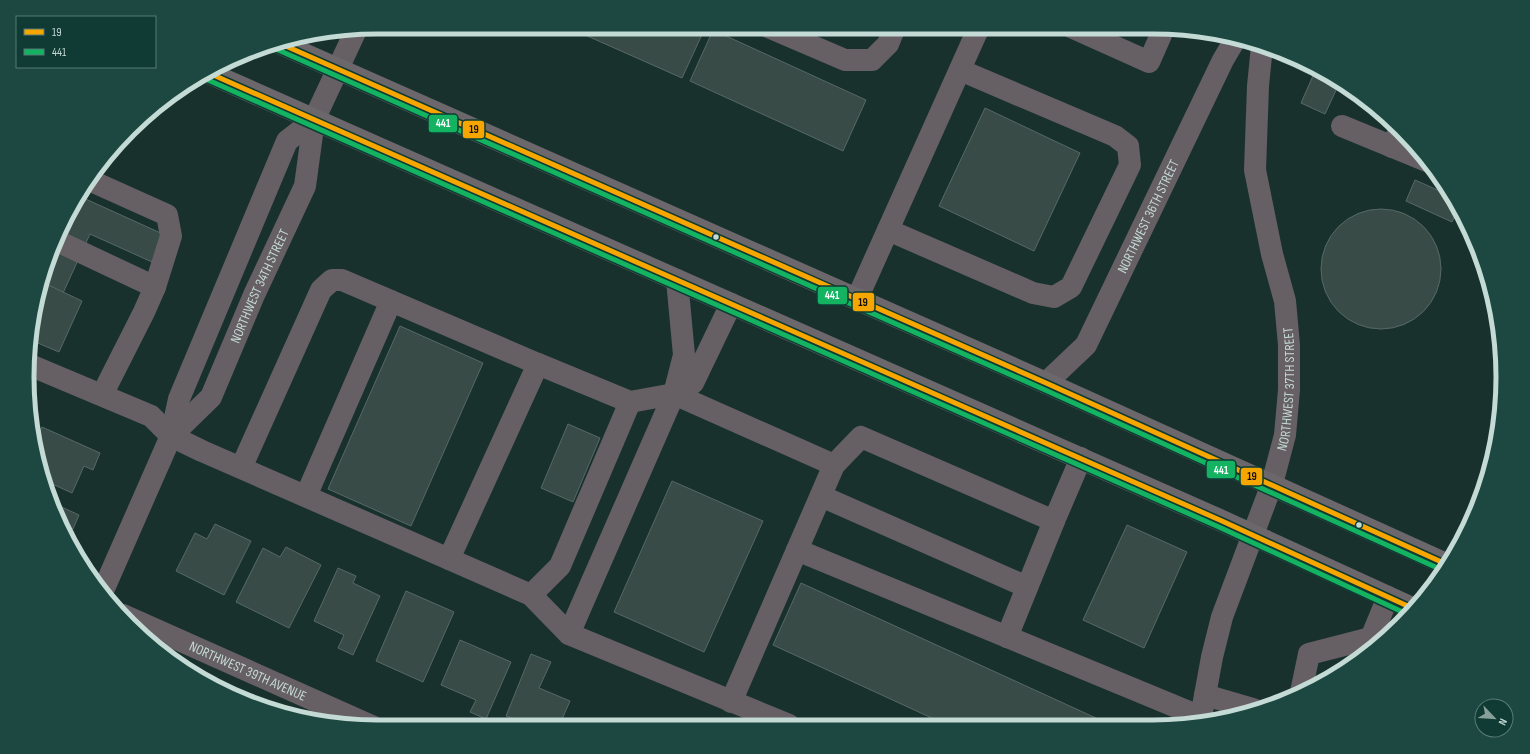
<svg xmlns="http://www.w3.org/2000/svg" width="1530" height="754" font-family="'Sofia Sans Condensed',sans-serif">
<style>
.building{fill:#384b47;stroke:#566965}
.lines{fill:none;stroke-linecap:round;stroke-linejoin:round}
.minor{stroke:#665f63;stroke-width:22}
.major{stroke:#6b676b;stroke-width:22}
.bus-1-casing{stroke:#0f3b34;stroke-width:8}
.bus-2-casing{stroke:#0f3b34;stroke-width:8}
.bus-1{stroke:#f7a600;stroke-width:5}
.bus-2{stroke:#13b361;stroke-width:5}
.bus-dot{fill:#c4dad4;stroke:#0f3b34;stroke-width:1.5}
.labels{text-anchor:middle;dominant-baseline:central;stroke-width:3.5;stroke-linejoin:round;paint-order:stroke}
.street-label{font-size:14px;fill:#c4dad4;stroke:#0f3b34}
.rim{fill:none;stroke:#c4dad4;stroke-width:5}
.line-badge{stroke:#0f3b34;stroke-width:1.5}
.badge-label{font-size:11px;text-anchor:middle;font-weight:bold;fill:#fff}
.pale-badge-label{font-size:11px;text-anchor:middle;font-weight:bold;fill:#111}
</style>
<rect width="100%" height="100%" fill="#19312d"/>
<g class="building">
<polygon points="567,27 703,27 705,28 682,78"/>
<polygon points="713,30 866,100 843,151 690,81"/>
<polygon points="1316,69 1348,86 1359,96 1338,86 1325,114 1301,103"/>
<polygon points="985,108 1080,153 1034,251 939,206"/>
<polygon points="1415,180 1451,196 1458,209 1452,222 1406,201"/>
<polygon points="79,196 165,235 152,262 90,234 63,293 42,282 49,260 65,221"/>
<circle cx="1381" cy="269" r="60"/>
<polygon points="42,282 82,301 59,352 33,341 34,308"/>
<polygon points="400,326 483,363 411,526 328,489"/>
<polygon points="568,424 600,438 573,502 541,488"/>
<polygon points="42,427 100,453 93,470 84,466 72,493 48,482 36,441"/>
<polygon points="672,481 763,521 704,652 614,612"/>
<polygon points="55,504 79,515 73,529 61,524"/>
<polygon points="215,524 251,541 224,595 176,571 195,533 207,539"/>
<polygon points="1127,525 1187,552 1144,648 1083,620"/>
<polygon points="286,547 321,565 289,628 236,602 263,548 280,557"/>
<polygon points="338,568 356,576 353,583 380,596 353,655 338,648 344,635 314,621"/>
<polygon points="801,583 1109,724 1110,724 947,725 773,645"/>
<polygon points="406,591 454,612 423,682 376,661"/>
<polygon points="460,640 511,662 486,719 470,712 476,700 441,685"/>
<polygon points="531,654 551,662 539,688 570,701 559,726 532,726 506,716"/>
</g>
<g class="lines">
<g class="minor">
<polyline points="768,27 845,60 872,60 888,44 895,27"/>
<polyline points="1071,27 1149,62 1164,28"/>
<polyline points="1342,126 1427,161"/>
<polyline points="1392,147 1400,129"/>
<polyline points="89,180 167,215 171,236 155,287 144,312 102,395"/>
<polyline points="888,230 1033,293 1054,297 1071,287 1130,165 1128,146 1115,136 960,70"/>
<polyline points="55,240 155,287"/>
<polyline points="857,299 979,27"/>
<polyline points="538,364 630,402 674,394 693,383 731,304"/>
<polyline points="32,366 151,416 171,436 202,451 449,559 538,364 342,280 332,280 321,290 241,468"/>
<path id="s1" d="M1046,383L1086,345L1223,60L1236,38"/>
<polyline points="674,394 834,465 731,702"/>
<path id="s2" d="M171,436L211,397L254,295L305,186L314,120L356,30"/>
<polyline points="834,465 861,437 1054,521 1081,458"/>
<polyline points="306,496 391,301"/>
<polyline points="821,496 1027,587"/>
<polyline points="797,550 1201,717"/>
<polyline points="449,559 531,595 569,634 789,725"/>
<polyline points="102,593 171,436 179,399 287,141 314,120"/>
<polyline points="531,595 560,566 630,402"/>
<path id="s3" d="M123,615L374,727"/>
<polyline points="569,634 674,394 684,355 677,280"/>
<polyline points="1007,637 1054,521"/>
<polyline points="1301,692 1309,654 1371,638 1388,597"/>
<polyline points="1205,695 1253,709"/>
<path id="s4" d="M1201,723V717L1212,657L1222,617L1272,484L1285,435L1289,390V345L1285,301L1272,254L1255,170L1258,86L1262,46"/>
</g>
<g class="major">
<polyline points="279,43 1046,383 1446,564"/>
<polyline points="211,74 1222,521 1412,608"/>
</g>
<defs>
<g id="bus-1">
<polyline points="279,43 1046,383 1446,564"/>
<polyline points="211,74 1222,521 1412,608"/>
</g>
<g id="bus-2">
<polyline points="276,49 1043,389 1442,570"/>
<polyline points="208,80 1219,527 1407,614"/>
</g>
</defs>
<use href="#bus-1" class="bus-1-casing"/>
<use href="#bus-2" class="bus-2-casing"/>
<use href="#bus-1" class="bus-1"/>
<use href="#bus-2" class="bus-2"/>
</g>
<g class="bus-dot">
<circle cx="716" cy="237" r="3.5"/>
<circle cx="1359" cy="525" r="3.5"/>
</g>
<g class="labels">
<g class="street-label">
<text stroke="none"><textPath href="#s1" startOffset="198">NORTHWEST 36TH STREET</textPath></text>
<text stroke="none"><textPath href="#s2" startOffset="177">NORTHWEST 34TH STREET</textPath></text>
<text stroke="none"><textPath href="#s4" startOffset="347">NORTHWEST 37TH STREET</textPath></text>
<text stroke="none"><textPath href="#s3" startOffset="137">NORTHWEST 39TH AVENUE</textPath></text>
</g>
</g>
<path d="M0 0H1530V754H0ZM377 34H1153A343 343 0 0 1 1496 377V377A343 343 0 0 1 1153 720H377A343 343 0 0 1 34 377V377A343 343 0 0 1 377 34Z" fill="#1d4841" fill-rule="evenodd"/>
<path class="rim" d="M377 34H1153A343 343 0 0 1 1496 377V377A343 343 0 0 1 1153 720H377A343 343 0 0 1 34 377V377A343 343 0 0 1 377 34Z"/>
<g class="line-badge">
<rect x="428" y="114" width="30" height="19" rx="4" fill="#13b361"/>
<rect x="462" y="120" width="23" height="19" rx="4" fill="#f7a600"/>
<rect x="817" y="286" width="31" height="19" rx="4" fill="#13b361"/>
<rect x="852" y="292" width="23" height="20" rx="4" fill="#f7a600"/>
<rect x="1206" y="460" width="30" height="19" rx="4" fill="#13b361"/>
<rect x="1240" y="467" width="23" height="19" rx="4" fill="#f7a600"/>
</g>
<g class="badge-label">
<text x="443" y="127">441</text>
<text x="832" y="299">441</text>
<text x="1221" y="474">441</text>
</g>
<g class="pale-badge-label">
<text x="474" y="133">19</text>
<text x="863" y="306">19</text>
<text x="1252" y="480">19</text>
</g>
<rect x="16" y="16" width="140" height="52" fill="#0f3b34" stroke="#577b74"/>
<rect x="24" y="29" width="20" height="6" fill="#f7a600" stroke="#577b74"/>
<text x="52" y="36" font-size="12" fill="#c4dad4">19</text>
<rect x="24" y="49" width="20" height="6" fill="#13b361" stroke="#577b74"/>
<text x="52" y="56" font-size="12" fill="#c4dad4">441</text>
<g transform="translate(1494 718) rotate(115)"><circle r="19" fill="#0f3b34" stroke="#577b74"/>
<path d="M0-3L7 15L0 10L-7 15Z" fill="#889f9a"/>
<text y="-6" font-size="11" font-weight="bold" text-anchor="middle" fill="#c4dad4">N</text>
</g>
</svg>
